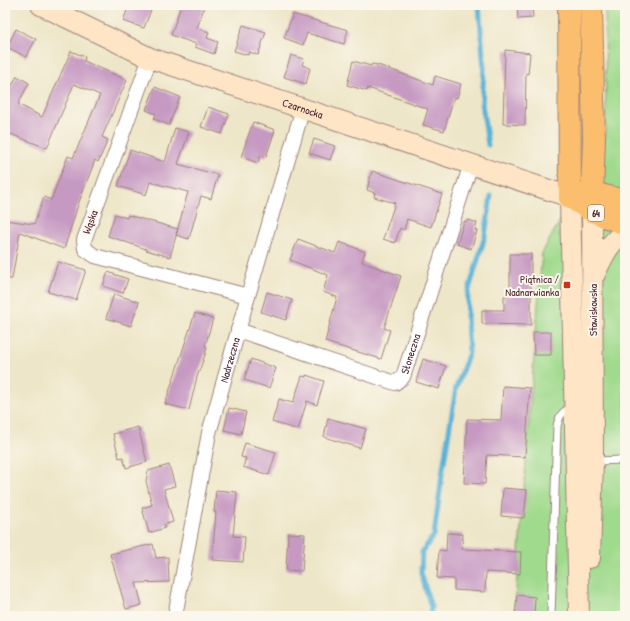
<svg xmlns="http://www.w3.org/2000/svg" width="630" height="621" font-family="'Patrick Hand',sans-serif">
<style>
.green{fill:#a0da8d;stroke:#757c5c}
.lines{fill:none;stroke-linecap:round;stroke-linejoin:round}
.stream{stroke:#5ab2d7;stroke-width:5}
.building{fill:#c699c2}
.lane-casing{stroke:#9c827a;stroke-width:9}
.street-casing{stroke:#9c827a;stroke-width:16}
.secondary-casing{stroke:#9c827a;stroke-width:22}
.primary-casing{stroke:#9c827a;stroke-width:24}
.lane{stroke:#fff;stroke-width:7}
.street{stroke:#fff;stroke-width:14}
.secondary{stroke:#fde5c5;stroke-width:20}
.primary{stroke:#fbbd6e;stroke-width:22}
.poi-dot{fill:#c8321e;stroke:#fbf7ec;stroke-width:1.5}
.labels{text-anchor:middle;dominant-baseline:central;stroke-width:4;stroke-linejoin:round;paint-order:stroke}
.shield{fill:#fbf7ec;stroke:#7f6065;stroke-width:1}
.shield-label{font-size:10px;font-weight:bold;fill:#4a1f2b}
.street-label{font-size:11px;fill:#4a1f2b;stroke:#fbf7ec}
.poi-label{font-size:11px;fill:#4a1f2b;stroke:#fbf7ec;text-anchor:end}
</style>
<rect width="100%" height="100%" fill="#fbf7ec"/>
<filter id="ink" filterUnits="userSpaceOnUse"><feTurbulence type="fractalNoise" baseFrequency=".025" numOctaves="2"/><feDisplacementMap in="SourceGraphic" scale="8" xChannelSelector="R" yChannelSelector="G"/><feConvolveMatrix kernelMatrix="1 2 1 2 8 2 1 2 1" color-interpolation-filters="sRGB"/></filter>
<filter id="wash" filterUnits="userSpaceOnUse"><feTurbulence type="fractalNoise" baseFrequency=".012" numOctaves="4" result="noise"/><feDisplacementMap in="SourceGraphic" scale="16" xChannelSelector="R" yChannelSelector="G"/><feGaussianBlur stdDeviation="0.9" result="paint"/><feColorMatrix in="noise" values="0 0 0 0 0 0 0 0 0 0 0 0 0 0 0 0 0 1.4 0 .05"/><feComposite in="paint" operator="in"/></filter>
<g filter="url(#wash)">
<rect width="100%" height="100%" fill="#eee6c8"/>
<polygon class="green" points="605,5 625,5 625,616 514,616 542,253 606,137"/>
<g class="lines">
<g class="stream">
<polyline points="479,5 484,69 482,104 488,145"/>
<polyline points="430,616 431,607 421,573 422,552 434,535 443,468 456,388 469,352 467,320 468,293 485,236 491,196"/>
</g>
</g>
<g id="blocks">
<g class="building">
<polygon points="129,5 138,5 151,10 144,28 123,21"/>
<polygon points="181,5 205,5 197,28 209,32 207,38 218,42 214,54 195,47 196,44 171,35"/>
<polygon points="517,5 532,5 533,18 518,19"/>
<polygon points="293,14 348,30 344,44 307,33 303,45 284,38"/>
<polygon points="243,25 266,32 258,55 249,52 248,55 234,51"/>
<polygon points="16,29 36,39 26,57 7,47"/>
<polygon points="505,50 530,53 528,74 526,73 525,125 503,124"/>
<polygon points="71,51 85,57 84,61 127,80 102,137 108,140 98,162 95,160 79,202 64,249 20,232 12,279 5,279 5,220 34,224 44,197 51,200 68,156 73,158 100,95 74,84 47,148 5,132 5,98 17,76 29,83 18,104 42,117"/>
<polygon points="291,55 304,59 302,65 310,68 306,84 284,77"/>
<polygon points="353,61 371,66 372,64 378,65 433,85 435,76 461,84 457,98 454,97 444,131 423,125 428,109 368,88 367,91 347,85"/>
<polygon points="155,87 180,97 169,125 154,119 156,114 146,110"/>
<polygon points="208,107 229,114 222,134 201,127"/>
<polygon points="253,122 275,130 266,157 261,155 258,163 241,157"/>
<polygon points="175,128 189,132 178,164 218,175 211,199 201,196 189,239 176,235 188,192 150,182 146,195 118,186 130,150 165,162"/>
<polygon points="314,139 335,146 330,160 309,153"/>
<polygon points="372,171 442,194 431,227 407,219 404,230 400,228 395,243 383,239 395,203 374,197 375,193 367,190"/>
<polygon points="115,214 127,218 128,215 178,229 170,257 146,250 146,249 108,236"/>
<polygon points="469,220 477,223 475,230 477,231 471,249 457,244 464,222"/>
<polygon points="298,239 335,253 339,242 351,246 365,252 362,262 401,276 384,328 390,330 381,359 325,342 337,297 323,292 328,275 290,260"/>
<polygon points="510,254 531,254 531,325 482,324 482,310 504,310 504,296 510,296"/>
<polygon points="58,262 86,270 76,300 48,292"/>
<polygon points="108,272 128,279 123,293 103,286"/>
<polygon points="267,292 292,300 286,320 261,312"/>
<polygon points="114,294 139,302 131,326 106,318"/>
<polygon points="195,313 213,319 205,346 207,347 205,355 197,377 189,410 165,404"/>
<polygon points="533,332 551,332 551,355 534,355"/>
<polygon points="251,359 276,368 269,388 244,380"/>
<polygon points="423,359 446,366 439,389 416,382"/>
<polygon points="306,375 324,381 317,405 307,401 298,430 272,422 279,399 293,403 302,376 306,377"/>
<polygon points="503,386 530,388 525,457 487,455 485,484 464,483 467,419 501,420"/>
<polygon points="229,408 246,412 241,434 224,430"/>
<polygon points="328,418 366,429 360,448 324,437"/>
<polygon points="138,427 147,462 126,468 123,457 119,458 113,434"/>
<polygon points="245,443 276,452 269,475 243,467 246,458 241,457"/>
<polygon points="169,465 175,486 164,489 173,522 164,525 165,528 149,533 142,508 152,505 146,481 148,471"/>
<polygon points="503,488 527,490 524,518 501,516"/>
<polygon points="216,490 237,492 233,536 245,537 243,562 212,560 216,512 214,512"/>
<polygon points="288,533 305,534 302,571 286,570"/>
<polygon points="447,533 463,534 462,549 521,552 520,574 486,572 485,592 454,590 454,579 437,578 439,550 446,551"/>
<polygon points="153,544 156,558 168,557 169,582 136,583 142,605 126,609 110,554"/>
<polygon points="517,595 535,597 534,616 515,616"/>
</g>
</g>
</g>
<g filter="url(#ink)">
<use href="#blocks" fill-opacity="0" stroke="#9c827a" stroke-width="1"/>
<g class="lines">
<defs>
<g id="lane">
<polyline points="595,461 625,460"/>
<path d="M551,616L557,426C559,417 562,409 573,409"/>
</g>
<g id="street">
<polyline points="150,58 84,240 85,249 95,256 248,296"/>
<path id="s1" d="M238,330L395,383L403,377L471,164"/>
<path id="s2" d="M175,616L209,433L248,296L303,108"/>
</g>
<g id="secondary">
<path id="s3" d="M41,5L150,58L570,197L579,616"/>
<path d="M595,274C603,257 609,242 625,232"/>
<polyline points="590,558 593,461 592,196"/>
</g>
<g id="primary">
<polyline points="569,5 570,197"/>
<polyline points="591,5 594,139 592,193"/>
<polyline points="577,196 592,193 625,201"/>
<polyline points="570,197 592,211 625,224"/>
</g>
</defs>
<use href="#lane" class="lane-casing"/>
<use href="#street" class="street-casing"/>
<use href="#secondary" class="secondary-casing"/>
<use href="#primary" class="primary-casing"/>
<use href="#lane" class="lane"/>
<use href="#street" class="street"/>
<use href="#secondary" class="secondary"/>
<use href="#primary" class="primary"/>
</g>
</g>
<rect class="poi-dot" x="563" y="281" width="8" height="8" rx="2"/>
<g class="labels">
<rect class="shield" x="588" y="205" width="16" height="16" rx="3"/>
<g class="shield-label">
<text x="596" y="213">64</text>
</g>
<g class="street-label">
<text stroke="none"><textPath href="#s3" startOffset="282">Czarnocka</textPath></text>
<text transform="translate(90 222) rotate(-70)">Wąska</text>
<text transform="translate(593 310) rotate(-90)">Stawiskowska</text>
<text stroke="none"><textPath href="#s1" startOffset="200">Słoneczna</textPath></text>
<text stroke="none"><textPath href="#s2" startOffset="262">Nadrzeczna</textPath></text>
</g>
<g class="poi-label">
<text x="559" y="279">Piątnica /<tspan x="559" dy="13">Nadnarwianka</tspan></text>
</g>
</g>
<rect width="630" height="621" fill="none" stroke="#fbf7ec" stroke-width="20"/>
</svg>
